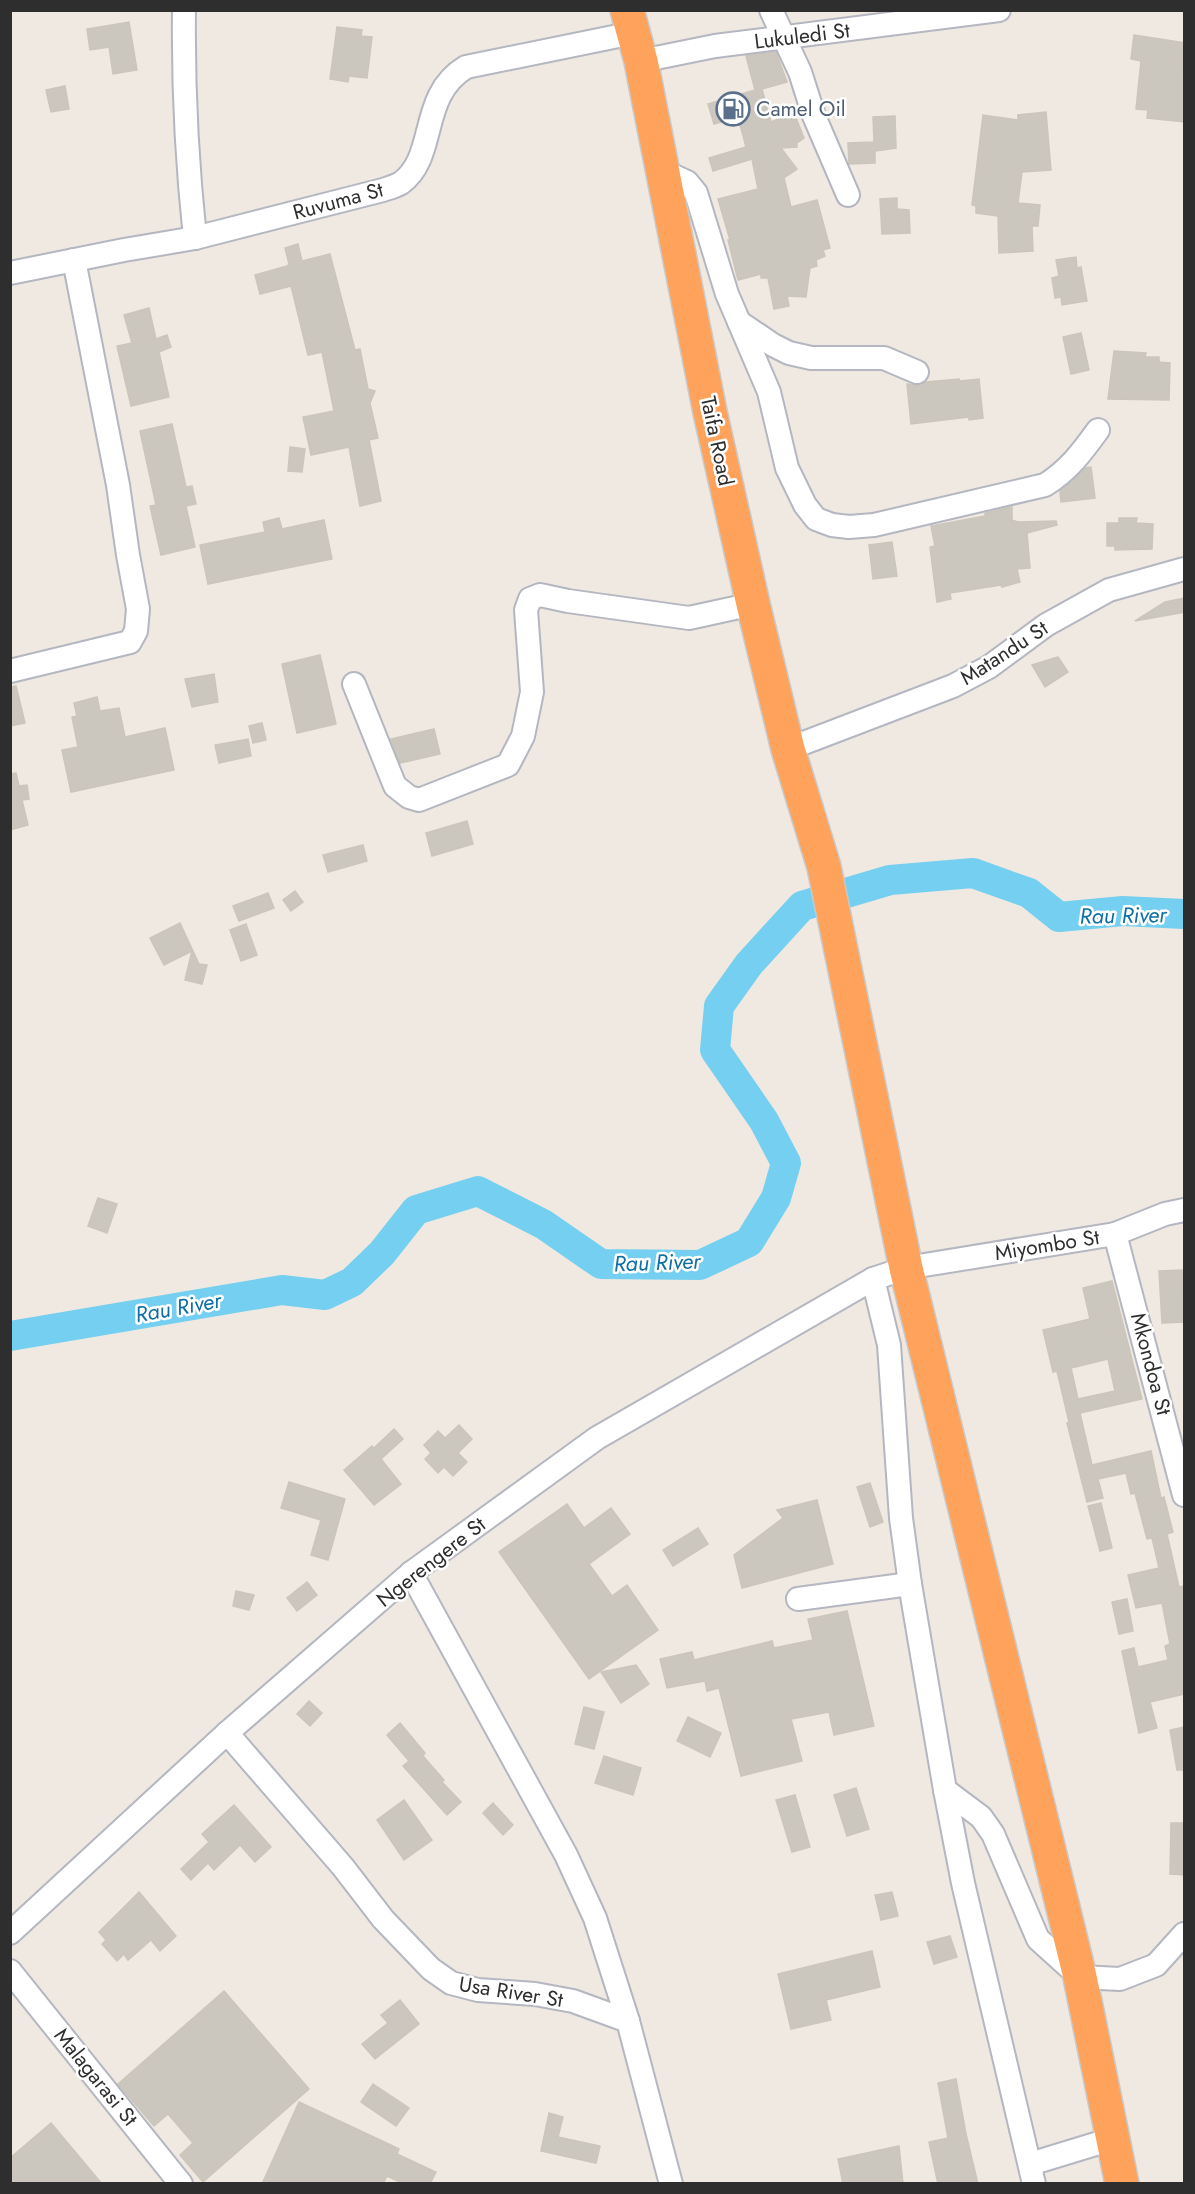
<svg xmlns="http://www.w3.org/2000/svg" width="1195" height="2194" font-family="Jost,sans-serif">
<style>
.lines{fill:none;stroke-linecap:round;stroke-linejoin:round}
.river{stroke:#75cff0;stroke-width:30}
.building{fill:#cbc7bf;stroke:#cbc5ba;stroke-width:1.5;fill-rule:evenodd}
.minor-casing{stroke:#b4b7c1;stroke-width:26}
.highway-casing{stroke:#c9c9c9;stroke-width:36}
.minor{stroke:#fff;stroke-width:22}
.highway{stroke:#ffa35c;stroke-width:33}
.labels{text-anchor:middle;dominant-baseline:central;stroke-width:5;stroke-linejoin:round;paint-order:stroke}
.street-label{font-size:21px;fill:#2e2e2e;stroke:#fff}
.service-label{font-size:21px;fill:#4e5e75;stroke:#fff;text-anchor:start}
.water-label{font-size:22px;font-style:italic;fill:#0d6fa3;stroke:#fff}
</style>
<rect width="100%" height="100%" fill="#efe9e1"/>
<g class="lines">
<polyline class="river" points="10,1336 282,1290 325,1295 352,1282 382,1253 416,1210 478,1191 543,1224 601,1264 700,1265 749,1242 776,1198 786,1163 764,1121 715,1050 719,1006 749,964 802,906 890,880 973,873 1029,893 1059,917 1123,911 1184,914"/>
</g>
<g class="building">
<polygon points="129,22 137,70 113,74 109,47 90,50 87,29"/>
<polygon points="337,27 362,30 361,36 372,37 367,78 349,76 348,82 330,79"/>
<polygon points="1134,35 1185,43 1182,65 1185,66 1185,122 1147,118 1148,110 1136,109 1141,61 1131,59"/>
<polygon points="776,52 787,82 762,89 771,122 794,113 804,138 797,143 797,147 781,148 797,169 784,178 791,207 817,200 830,248 823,250 825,256 816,260 817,266 810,268 806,297 787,296 789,306 774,309 768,278 761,278 761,274 738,280 728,240 730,240 718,199 758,189 752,159 713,171 709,158 746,147 738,117 714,124 708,104 755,90 746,56"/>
<polygon points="65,86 69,109 51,112 46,90"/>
<polygon points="1046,112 1051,170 1022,172 1018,203 1040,205 1038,226 1032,226 1033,251 999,253 998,216 976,213 976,206 972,205 983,115 1018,120 1018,115"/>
<polygon points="895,116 896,148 875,151 875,163 849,164 848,143 874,142 873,117"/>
<polygon points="897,198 897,209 909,210 910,233 882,234 880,199"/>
<polygon points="298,244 302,261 330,254 355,350 360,349 368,389 375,391 370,403 378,438 369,440 381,501 360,506 349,447 311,455 303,417 334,411 322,352 308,355 291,286 260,294 255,275 287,266 289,264 285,248"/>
<polygon points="1076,257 1077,268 1081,267 1087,301 1062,305 1061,297 1055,298 1052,278 1059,276 1056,260"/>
<polygon points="149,308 156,339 167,335 171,347 159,352 169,397 131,406 117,346 132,343 124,315"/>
<polygon points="1081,333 1089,370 1071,374 1063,337"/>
<polygon points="1114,351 1146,353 1145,357 1159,357 1159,362 1170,363 1169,400 1108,399"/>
<polygon points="959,379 960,381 979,379 983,418 969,420 969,417 911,424 907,384 918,385 926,382"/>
<polygon points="172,424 186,487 192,486 196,504 186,506 195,547 161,555 150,506 156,505 140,431"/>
<polygon points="290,447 305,449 302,472 288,471"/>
<polygon points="1091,467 1095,498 1061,502 1060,491 1085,468"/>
<polygon points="1012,507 1012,520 1018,522 1056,521 1057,525 1027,533 1030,568 1017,569 1020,582 1002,587 1001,585 950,593 951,599 937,602 930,547 935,546 931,526 985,516 985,513"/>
<polygon points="279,518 282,529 324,520 332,559 208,584 200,545 265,532 263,522"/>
<polygon points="1119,518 1137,518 1136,523 1153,524 1152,549 1115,550 1115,546 1107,546 1107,523 1119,523"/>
<polygon points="892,542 897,576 873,579 869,545"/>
<polygon points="1185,598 1185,612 1135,621 1165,602"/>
<polygon points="320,655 336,724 297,733 282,664"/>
<polygon points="1058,657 1068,672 1045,687 1032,665"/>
<polygon points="214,674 218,702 192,707 185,679"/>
<polygon points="16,686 25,723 10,726 10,687"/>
<polygon points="97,697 100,711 119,708 125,737 165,728 174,770 71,792 62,750 78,747 72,717 77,716 74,703"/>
<polygon points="262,723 266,740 253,743 249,726"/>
<polygon points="434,729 440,754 400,763 391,739"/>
<polygon points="248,739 251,756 219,763 215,745"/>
<polygon points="16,773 19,786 27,785 29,799 22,800 28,825 10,830 10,774"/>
<polygon points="467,821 473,844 432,856 426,833"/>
<polygon points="363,845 367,861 328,872 323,855"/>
<polygon points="295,891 303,902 291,911 283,900"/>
<polygon points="268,893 274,908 239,921 233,906"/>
<polygon points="180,923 199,964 207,965 202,984 185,980 192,951 164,965 150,938"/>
<polygon points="246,924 257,955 241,961 230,930"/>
<polygon points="98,1198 117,1204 107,1233 88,1226"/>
<polygon points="1182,1270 1185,1322 1162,1323 1159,1271"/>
<path d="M1112,1281L1142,1399L1080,1413L1092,1465L1151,1451L1161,1498L1164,1497L1173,1532L1167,1534L1179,1587L1185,1586V1694L1150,1702L1157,1728L1139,1733L1122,1651L1134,1648L1138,1667L1168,1660L1165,1646L1170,1644L1162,1603L1136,1608L1128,1575L1159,1568L1152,1538L1147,1539L1135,1493L1131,1494L1126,1473L1098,1479L1103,1498L1087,1502L1067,1423L1069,1422L1057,1371L1053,1372L1043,1330L1090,1319L1083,1288ZM1108,1359L1115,1391L1078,1399L1071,1368Z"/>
<polygon points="459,1425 472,1439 458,1453 467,1462 453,1476 444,1467 438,1473 425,1459 431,1453 424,1445 438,1431 445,1438"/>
<polygon points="394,1429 403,1439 381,1459 401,1484 374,1505 344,1470 372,1446 374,1448"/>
<polygon points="289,1482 345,1499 328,1560 311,1555 321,1520 281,1508"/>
<polygon points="870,1483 883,1522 870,1527 857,1487"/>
<polygon points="817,1500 833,1564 742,1588 734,1555 783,1518 777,1510"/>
<polygon points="1101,1503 1112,1548 1100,1551 1088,1506"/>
<polygon points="567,1504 584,1528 611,1508 630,1534 589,1564 612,1596 627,1585 658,1630 589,1679 499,1552"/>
<polygon points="698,1528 708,1544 673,1566 663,1550"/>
<polygon points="307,1582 317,1595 297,1611 287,1598"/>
<polygon points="236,1591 254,1595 249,1610 233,1606"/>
<polygon points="1127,1599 1133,1631 1119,1634 1112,1602"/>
<polygon points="847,1611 874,1726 834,1735 829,1712 791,1719 802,1761 741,1776 719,1688 707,1691 705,1681 667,1688 660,1659 692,1652 694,1660 772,1641 774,1648 813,1640 808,1619"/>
<polygon points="636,1665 649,1684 621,1703 601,1672"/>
<polygon points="309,1701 322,1713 310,1726 297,1714"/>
<polygon points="584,1707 604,1712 594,1749 575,1744"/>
<polygon points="688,1717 721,1733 710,1757 677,1741"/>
<polygon points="400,1723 425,1753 423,1756 444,1780 442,1782 461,1802 447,1815 403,1766 409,1761 387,1735"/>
<polygon points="1185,1727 1185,1770 1177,1770 1170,1730"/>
<polygon points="604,1756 641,1768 633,1795 595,1783"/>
<polygon points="856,1788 869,1829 847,1836 834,1795"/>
<polygon points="795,1795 810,1847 792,1852 776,1800"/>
<polygon points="404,1800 432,1840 404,1860 377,1820"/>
<polygon points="493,1803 513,1825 503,1835 483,1813"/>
<polygon points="234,1805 271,1847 255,1862 240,1845 214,1870 208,1863 191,1880 181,1869 209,1842 202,1834"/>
<polygon points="1171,1823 1185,1823 1185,1875 1170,1874"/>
<polygon points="139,1892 176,1936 160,1951 151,1940 128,1960 124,1954 117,1961 102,1944 106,1940 99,1932"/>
<polygon points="892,1892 898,1916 881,1920 875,1895"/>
<polygon points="950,1936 957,1957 934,1964 927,1942"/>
<polygon points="872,1951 880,1987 826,2000 831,2020 791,2029 778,1974"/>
<polygon points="224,1991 309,2089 203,2182 180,2155 193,2143 168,2114 154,2126 118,2084"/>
<polygon points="400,2000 419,2024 375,2059 362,2044 388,2023 381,2015"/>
<polygon points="956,2079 966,2134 978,2184 938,2184 929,2142 948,2138 938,2083"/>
<polygon points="373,2084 409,2108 396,2126 361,2102"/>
<polygon points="299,2102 399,2149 397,2154 436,2172 430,2184 404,2184 387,2176 383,2184 262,2184"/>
<polygon points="549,2113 563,2117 558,2137 600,2146 596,2163 541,2151"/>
<polygon points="51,2123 102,2184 10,2184 10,2158"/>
<polygon points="899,2146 903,2184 843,2184 838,2159"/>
</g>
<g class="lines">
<defs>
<g id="minor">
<path d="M184,10C183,87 187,163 195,238"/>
<polyline points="771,10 800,72 814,116 848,195"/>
<polyline points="641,61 715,46 999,10"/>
<path d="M663,171L687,182L696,193L727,294L769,392L787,468L805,505L816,519L832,525L849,527L874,525L1045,485C1069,470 1082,452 1098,430"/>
<path d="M10,273L124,250L195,238L383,190C389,188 396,186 401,183C438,156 418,96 466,67L633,33"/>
<polyline points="739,322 773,345 789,353 811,358 884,358 917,372"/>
<polyline points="10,671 130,642 136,631 138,609 128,555 118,485 74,260"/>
<polyline points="354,684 395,786 409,797 419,800 508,765 523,736 532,692 526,610 530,599 540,595 568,601 689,618 753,604"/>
<polyline points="788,749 953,686 989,667 1046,625 1109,590 1184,569"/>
<polyline points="1115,1234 1184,1495"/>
<polyline points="873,1279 889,1345 901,1518 910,1584 945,1790 963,1883 1034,2184"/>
<polyline points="411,1573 566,1855 595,1918 628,2021 671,2184"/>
<polyline points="798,1599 910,1584"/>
<polyline points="227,1733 343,1867 383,1919 431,1969 451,1983 478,1990 535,1994 573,2001 628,2021"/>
<polyline points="945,1790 981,1817 993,1834 1038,1939 1080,1977 1120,1979 1156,1965 1184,1934"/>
<polyline points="10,1933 227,1733 411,1573 597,1438 873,1279 906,1268 1115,1234 1165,1214 1184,1210"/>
<polyline points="10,1971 181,2184"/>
<polyline points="1030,2164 1112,2139"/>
</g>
<polyline id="highway" points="627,10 641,61 710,412 753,604 788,749 824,867 906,1268 1080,1977 1122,2184"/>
</defs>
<use href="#minor" class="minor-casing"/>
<use href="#highway" class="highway-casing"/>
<use href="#minor" class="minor"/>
<use href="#highway" class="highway"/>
</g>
<defs>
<symbol id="fuel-ring" viewBox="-11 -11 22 22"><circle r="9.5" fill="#fff" stroke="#5c6f8a" stroke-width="1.5"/><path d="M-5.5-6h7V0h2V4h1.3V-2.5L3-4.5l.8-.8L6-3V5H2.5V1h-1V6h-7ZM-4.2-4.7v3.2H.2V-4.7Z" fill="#5c6f8a"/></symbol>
</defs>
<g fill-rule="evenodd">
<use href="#fuel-ring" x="714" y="90" width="38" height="38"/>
</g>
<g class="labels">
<g class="street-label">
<text transform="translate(802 36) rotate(-7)">Lukuledi St</text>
<text transform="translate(338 201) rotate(-15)">Ruvuma St</text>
<text transform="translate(717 441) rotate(78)">Taifa Road</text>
<text transform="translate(1004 653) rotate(-33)">Matandu St</text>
<text transform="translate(1047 1245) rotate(-9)">Miyombo St</text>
<text transform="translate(1151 1364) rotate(75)">Mkondoa St</text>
<text transform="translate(431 1562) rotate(-38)">Ngerengere St</text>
<text transform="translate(511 1992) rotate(9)">Usa River St</text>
<text transform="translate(96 2077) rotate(51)">Malagarasi St</text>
</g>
<g class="service-label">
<text x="756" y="109">Camel Oil</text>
</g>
<g class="water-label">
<text transform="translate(1123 915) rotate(-1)">Rau River</text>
<text transform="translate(657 1262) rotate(-2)">Rau River</text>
<text transform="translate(178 1307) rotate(-10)">Rau River</text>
</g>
</g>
<rect width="1195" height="2194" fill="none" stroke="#2e2e2e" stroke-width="24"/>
</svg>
